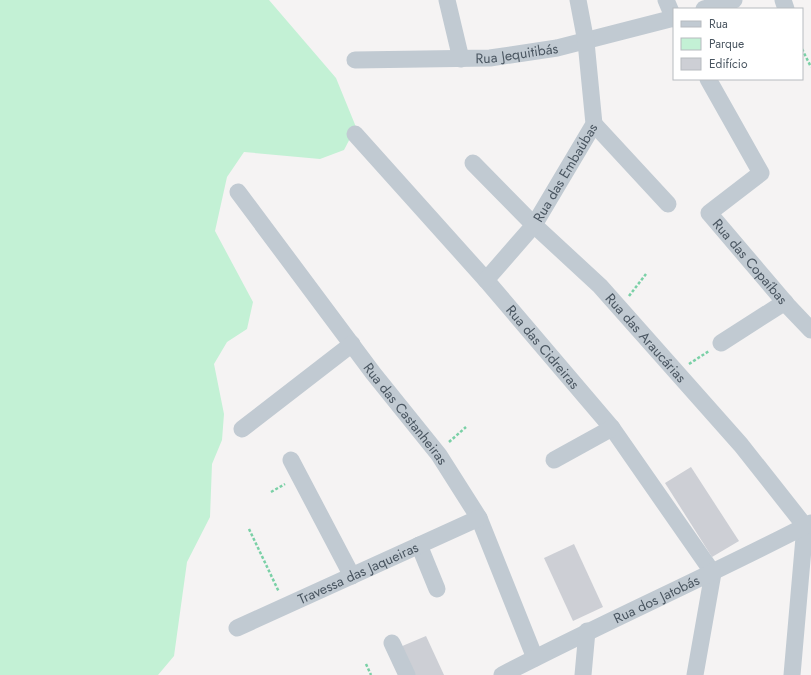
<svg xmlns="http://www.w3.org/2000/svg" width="811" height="675" font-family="Jost,sans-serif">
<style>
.green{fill:#c3f1d5}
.building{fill:#cdcfd5}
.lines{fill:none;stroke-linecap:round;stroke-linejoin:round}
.path{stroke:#7ad0a6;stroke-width:2.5;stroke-dasharray:3 2;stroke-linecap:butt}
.minor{stroke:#c1cad2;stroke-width:17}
.labels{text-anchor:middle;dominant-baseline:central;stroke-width:3;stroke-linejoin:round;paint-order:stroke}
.street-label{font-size:14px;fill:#4a5661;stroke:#fff}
</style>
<rect width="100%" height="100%" fill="#f5f3f3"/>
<polygon class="green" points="0,0 269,0 336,78 356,127 344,150 320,159 244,152 227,177 215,231 253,302 247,329 227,342 214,364 224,414 222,440 212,464 210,517 187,562 174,656 158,675 0,675"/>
<g class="building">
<polygon points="691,467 739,541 712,557 665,483"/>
<polygon points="574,544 603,607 573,621 544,558"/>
<polygon points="426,636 444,675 413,675 400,647"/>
</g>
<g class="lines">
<g class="path">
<polyline points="802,49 811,67"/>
<polyline points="629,296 646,274"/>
<polyline points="689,364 709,351"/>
<polyline points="449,442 466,427"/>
<polyline points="271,492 285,484"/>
<polyline points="249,529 279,592"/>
<polyline points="366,664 371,675"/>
</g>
<g class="minor">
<polyline points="447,0 461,59"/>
<polyline points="666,0 674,19"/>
<polyline points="783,0 786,9"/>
<polyline points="704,9 734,0"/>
<path id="s1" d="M355,60L490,58L557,48L674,18"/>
<path id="s2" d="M708,79L761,173L709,213L789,307L811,330"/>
<polyline points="594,124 668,204"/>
<path id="s3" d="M355,134L486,280L612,428L713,573L695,675"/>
<path id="s4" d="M473,163L534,225L600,286L741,445L805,526L792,675"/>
<path id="s5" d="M238,192L373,373L439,455L479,518L535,658"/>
<path id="s6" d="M486,280L534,225L594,124L586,42L578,0"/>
<polyline points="721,343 785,302"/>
<polyline points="242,429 352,344"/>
<polyline points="291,460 352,576"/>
<polyline points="554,460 612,428"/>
<polyline points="419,545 437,589"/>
<path id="s7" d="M237,628L479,518"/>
<polyline points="392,643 407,675"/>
<path id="s8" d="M502,675C604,622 709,576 811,523"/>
<polyline points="583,675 587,631"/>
</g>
</g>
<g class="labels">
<g class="street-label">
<text stroke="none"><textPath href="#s1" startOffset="162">Rua Jequitibás</textPath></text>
<text stroke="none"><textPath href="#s6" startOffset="134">Rua das Embaúbas</textPath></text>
<text stroke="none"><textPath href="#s2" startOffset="237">Rua das Copaíbas</textPath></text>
<text stroke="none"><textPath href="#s4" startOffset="246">Rua das Araucárias</textPath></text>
<text stroke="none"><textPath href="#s3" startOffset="284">Rua das Cidreiras</textPath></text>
<text stroke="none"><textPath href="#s5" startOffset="278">Rua das Castanheiras</textPath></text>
<text stroke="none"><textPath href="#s7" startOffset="133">Travessa das Jaqueiras</textPath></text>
<text stroke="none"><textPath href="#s8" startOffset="172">Rua dos Jatobás</textPath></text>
</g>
</g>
<rect x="673" y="8" width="130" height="72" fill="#ffffff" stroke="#b7bbc0"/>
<rect x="681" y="21" width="20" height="6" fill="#c1cad2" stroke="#b7bbc0"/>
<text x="709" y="28" font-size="12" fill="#4a5661">Rua</text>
<rect x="681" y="38" width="20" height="12" fill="#c3f1d5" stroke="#b7bbc0"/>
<text x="709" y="48" font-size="12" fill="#4a5661">Parque</text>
<rect x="681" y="58" width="20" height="12" fill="#cdcfd5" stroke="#b7bbc0"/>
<text x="709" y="68" font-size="12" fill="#4a5661">Edifício</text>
</svg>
